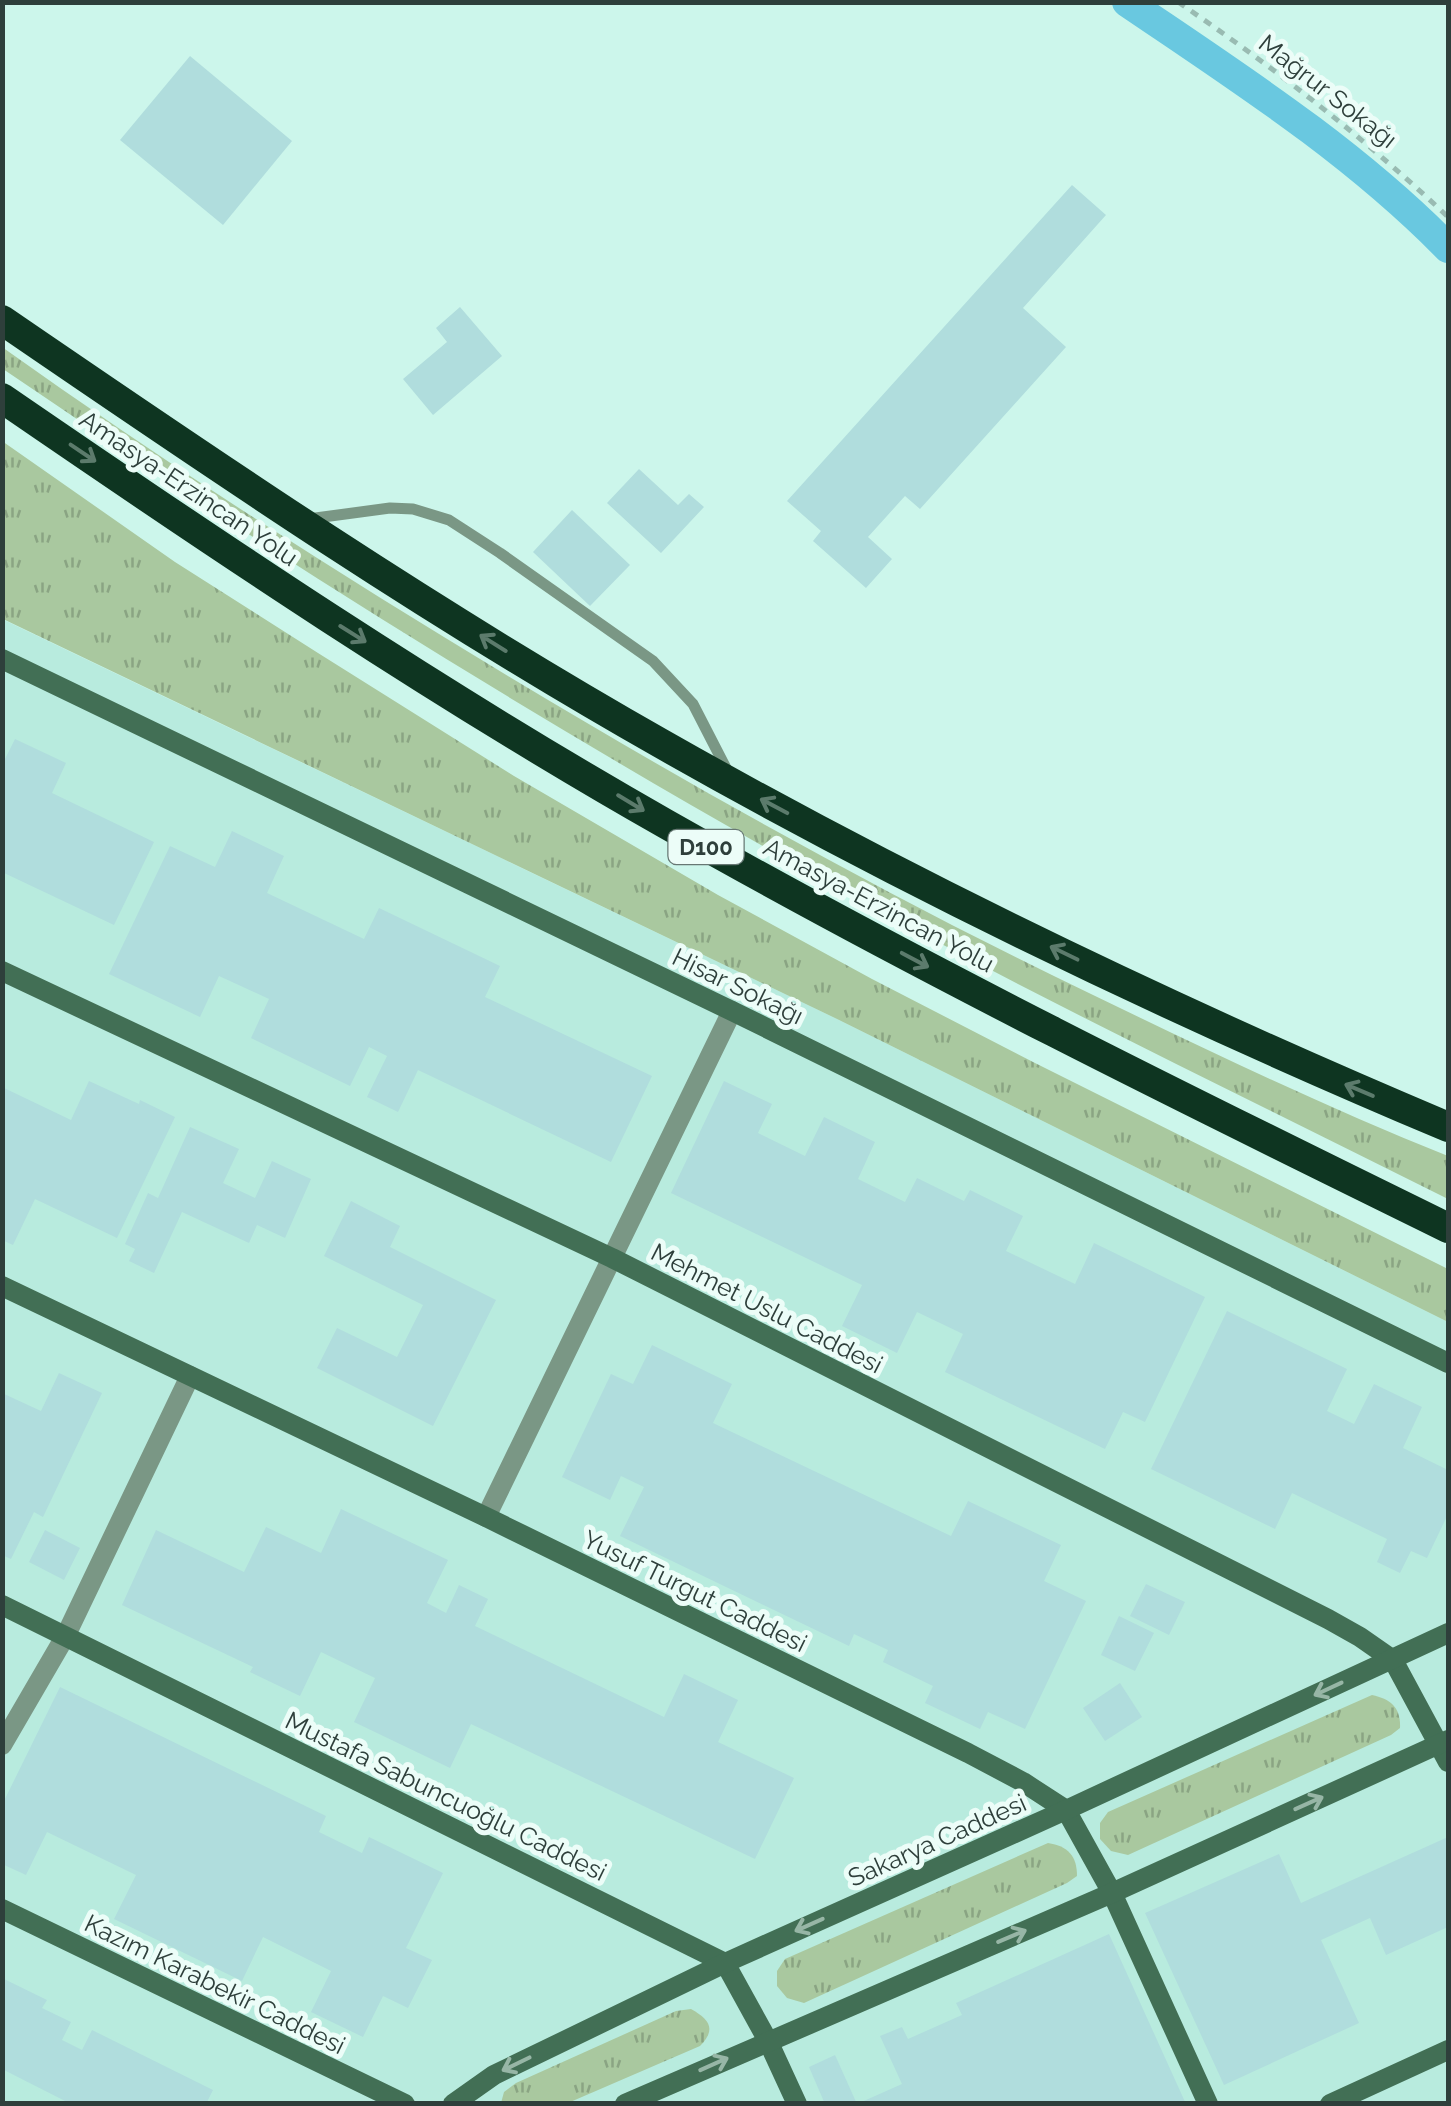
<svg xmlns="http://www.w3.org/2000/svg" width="1451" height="2106" font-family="Raleway,sans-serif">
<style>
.built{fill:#b8ebde}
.grass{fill:url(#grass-tufts)}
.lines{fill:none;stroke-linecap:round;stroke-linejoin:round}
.canal{stroke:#69c8e0;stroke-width:30}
.building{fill:#b0dddd}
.path{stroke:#99bbb2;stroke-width:5;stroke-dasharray:8 8;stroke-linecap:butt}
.lane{stroke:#7a9785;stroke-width:11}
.street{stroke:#7a9785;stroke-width:20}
.secondary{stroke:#426f55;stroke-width:20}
.highway{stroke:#0e3521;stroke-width:30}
.oneway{stroke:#5c7b6c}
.oneway2{stroke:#97b6a6}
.labels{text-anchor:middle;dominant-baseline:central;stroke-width:10;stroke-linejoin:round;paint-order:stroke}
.shield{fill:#ecfdf8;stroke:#677874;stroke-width:2.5}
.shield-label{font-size:22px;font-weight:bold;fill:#2e3f3b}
.street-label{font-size:25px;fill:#2e3f3b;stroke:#ecfdf8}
</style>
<defs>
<pattern id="grass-tufts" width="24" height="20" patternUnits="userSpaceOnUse" patternTransform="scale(2.5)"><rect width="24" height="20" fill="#a9c89f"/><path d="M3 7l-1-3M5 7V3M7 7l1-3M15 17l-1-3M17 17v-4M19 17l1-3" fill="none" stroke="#8aa483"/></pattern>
</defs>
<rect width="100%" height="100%" fill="#ccf6eb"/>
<polygon class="built" points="2,619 837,1019 1448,1322 1448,2103 3,2103"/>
<g class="grass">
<path d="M2,347C167,465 339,574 513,679C701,792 893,899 1091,994C1209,1051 1327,1108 1448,1156V1199C1251,1100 1051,1005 858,899C652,786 450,664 253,537C169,482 86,425 3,369Z"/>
<polygon points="2,441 175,562 318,653 514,776 718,895 872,979 1033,1062 1448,1269 1448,1322 837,1019 3,619"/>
<path d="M1372,1695C1391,1699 1401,1708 1400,1728L1391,1735L1128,1855L1111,1851L1100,1839V1823L1108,1812Z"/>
<path d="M1048,1843C1068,1846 1077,1856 1077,1876L1067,1883L804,2003L787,1998L777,1986V1971L785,1959Z"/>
<path d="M691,2009C709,2019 717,2029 700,2046L568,2103H501L504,2092L516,2083L676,2011Z"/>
</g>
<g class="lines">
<path class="canal" d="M1127,2C1239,78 1353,151 1448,248"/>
</g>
<g class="building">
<polygon points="190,56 292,141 223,225 120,140"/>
<polygon points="1072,185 1106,215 1023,308 1066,347 920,509 905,496 868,537 892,559 866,588 813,541 821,531 787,501"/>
<polygon points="460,307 502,356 433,415 403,379 447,342 436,328"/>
<polygon points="639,469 678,505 689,494 704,507 661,553 607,503"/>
<polygon points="572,510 630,565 590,606 533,552"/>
<polygon points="15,739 66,763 52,793 154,842 114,925 2,872 2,765"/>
<polygon points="232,831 284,856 267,893 364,939 379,908 500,966 485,997 652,1076 611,1162 418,1070 398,1112 367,1097 387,1056 369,1047 350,1086 251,1038 269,999 219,976 200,1017 109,974 170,846 215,867"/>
<polygon points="89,1081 139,1104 140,1100 175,1117 117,1238 35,1199 13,1245 2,1240 2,1087 71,1120"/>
<polygon points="724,1081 772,1104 758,1133 805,1156 824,1117 875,1142 858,1179 905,1202 917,1178 964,1201 970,1190 1023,1216 1006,1251 1075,1284 1094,1243 1205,1297 1145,1422 1123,1412 1105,1449 945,1372 963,1334 917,1312 897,1353 842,1326 862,1285 671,1193"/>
<polygon points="190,1127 239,1149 223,1183 255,1198 272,1161 311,1179 285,1238 257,1225 249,1243 182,1212 154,1273 129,1261 135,1249 125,1244 148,1193 158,1198"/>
<polygon points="351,1201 400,1226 390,1247 496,1300 433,1426 317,1368 337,1328 397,1357 423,1305 324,1256"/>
<polygon points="1227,1311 1347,1369 1327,1411 1354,1424 1374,1384 1422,1407 1403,1448 1448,1470 1448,1514 1427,1558 1411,1551 1400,1573 1377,1562 1387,1539 1292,1493 1275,1529 1151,1469"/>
<polygon points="652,1345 732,1384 713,1423 951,1536 968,1501 1061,1545 1044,1581 1086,1601 1025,1729 988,1712 980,1729 925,1703 933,1686 883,1662 888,1650 854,1634 849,1646 620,1536 644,1487 621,1476 610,1500 562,1477 611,1374 633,1384"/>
<polygon points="59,1373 102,1393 43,1517 34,1512 11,1559 2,1555 2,1393 41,1411"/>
<polygon points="341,1509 448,1560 427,1603 446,1613 459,1585 488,1599 475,1626 664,1717 684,1674 738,1700 718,1742 794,1778 755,1859 471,1724 450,1768 354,1722 375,1678 321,1652 300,1696 250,1672 253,1667 122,1605 156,1530 244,1572 266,1527 321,1553"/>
<polygon points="45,1530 80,1548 64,1580 29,1562"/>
<polygon points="1146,1584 1185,1602 1169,1635 1130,1616"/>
<polygon points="1119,1616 1154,1633 1135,1671 1101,1655"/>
<polygon points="1120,1683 1142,1717 1105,1741 1083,1708"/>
<polygon points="60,1687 326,1816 319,1832 362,1853 369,1837 443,1873 406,1948 432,1960 408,2008 383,1996 363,2037 311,2012 331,1971 263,1937 242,1981 114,1919 136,1875 47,1832 26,1875 2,1864 2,1805"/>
<polygon points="1448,1837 1448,1927 1386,1955 1370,1918 1321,1940 1359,2023 1224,2085 1145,1913 1279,1854 1301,1903"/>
<polygon points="1109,1934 1186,2104 857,2104 902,2084 880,2036 902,2027 908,2039 962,2015 956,2003"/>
<polygon points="2,1978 47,2000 42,2008 71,2022 62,2040 82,2050 92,2030 213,2090 206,2104 71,2104 2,2069"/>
<polygon points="835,2055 857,2104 825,2104 809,2067"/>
</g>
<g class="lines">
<path class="path" d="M1178,2C1272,66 1366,139 1448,217"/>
<polyline class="lane" points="308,519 390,508 413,509 449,520 500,553 653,661 693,704 728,772"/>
<g class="street">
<polyline points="486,1517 732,1011"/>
<polyline points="2,1745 66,1635 190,1376"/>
</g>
<g class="secondary">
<polyline points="2,659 732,1011 1448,1363"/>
<polyline points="2,971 612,1258 1328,1619 1360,1637 1393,1660 1448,1762"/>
<polyline points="2,1286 486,1517 968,1753 1023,1782 1066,1810 1112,1893 1208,2104"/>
<polyline points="2,1605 725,1963 768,2041 797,2104"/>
<polyline points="2,1909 405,2104"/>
<polyline points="453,2104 494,2075 725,1963 1066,1810 1448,1633"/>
<polyline points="625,2104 1112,1893 1448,1740"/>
<polyline points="1330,2104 1448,2050"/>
</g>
<g class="highway">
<path d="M2,320C218,468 434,615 662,744C915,888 1180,1014 1448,1127"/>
<path d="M2,398C219,547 437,694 666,824C921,969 1185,1099 1448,1228"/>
</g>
</g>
<defs><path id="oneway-shaft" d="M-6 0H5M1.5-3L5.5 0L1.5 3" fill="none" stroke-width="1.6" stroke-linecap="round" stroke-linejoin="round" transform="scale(2.5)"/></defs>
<g class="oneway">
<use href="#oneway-shaft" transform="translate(83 453) rotate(34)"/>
<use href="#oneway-shaft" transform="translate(353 634) rotate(32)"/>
<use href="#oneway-shaft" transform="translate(493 643) rotate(-148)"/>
<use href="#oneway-shaft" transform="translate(631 803) rotate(31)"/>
<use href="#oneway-shaft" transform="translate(774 806) rotate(-152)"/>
<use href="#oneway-shaft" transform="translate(1064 953) rotate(-154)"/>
<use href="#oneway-shaft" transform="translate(915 960) rotate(28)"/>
<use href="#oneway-shaft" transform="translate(1359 1090) rotate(-157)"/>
</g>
<g class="oneway2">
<use href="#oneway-shaft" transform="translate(1328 1689) rotate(155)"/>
<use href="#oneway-shaft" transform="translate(1309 1803) rotate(-24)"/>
<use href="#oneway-shaft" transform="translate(809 1925) rotate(156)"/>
<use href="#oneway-shaft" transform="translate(1012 1936) rotate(-23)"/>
<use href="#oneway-shaft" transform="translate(516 2064) rotate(154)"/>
<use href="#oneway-shaft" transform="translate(714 2064) rotate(-24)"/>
</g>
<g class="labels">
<rect class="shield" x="668.5" y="830" width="75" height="34" rx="8"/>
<g class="shield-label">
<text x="706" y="847">D100</text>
</g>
<g class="street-label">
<text transform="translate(1328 91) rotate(38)">Mağrur Sokağı</text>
<text transform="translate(189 488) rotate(34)">Amasya-Erzincan Yolu</text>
<text transform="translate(879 905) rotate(28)">Amasya-Erzincan Yolu</text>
<text transform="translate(738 986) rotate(26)">Hisar Sokağı</text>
<text transform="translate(767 1308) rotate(27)">Mehmet Uslu Caddesi</text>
<text transform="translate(695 1591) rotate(26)">Yusuf Turgut Caddesi</text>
<text transform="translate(446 1796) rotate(26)">Mustafa Sabuncuoğlu Caddesi</text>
<text transform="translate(937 1840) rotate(-24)">Sakarya Caddesi</text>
<text transform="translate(215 1984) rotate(26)">Kazım Karabekir Caddesi</text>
</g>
</g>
<rect width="1451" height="2106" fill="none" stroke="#2e3f3b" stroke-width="10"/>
</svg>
